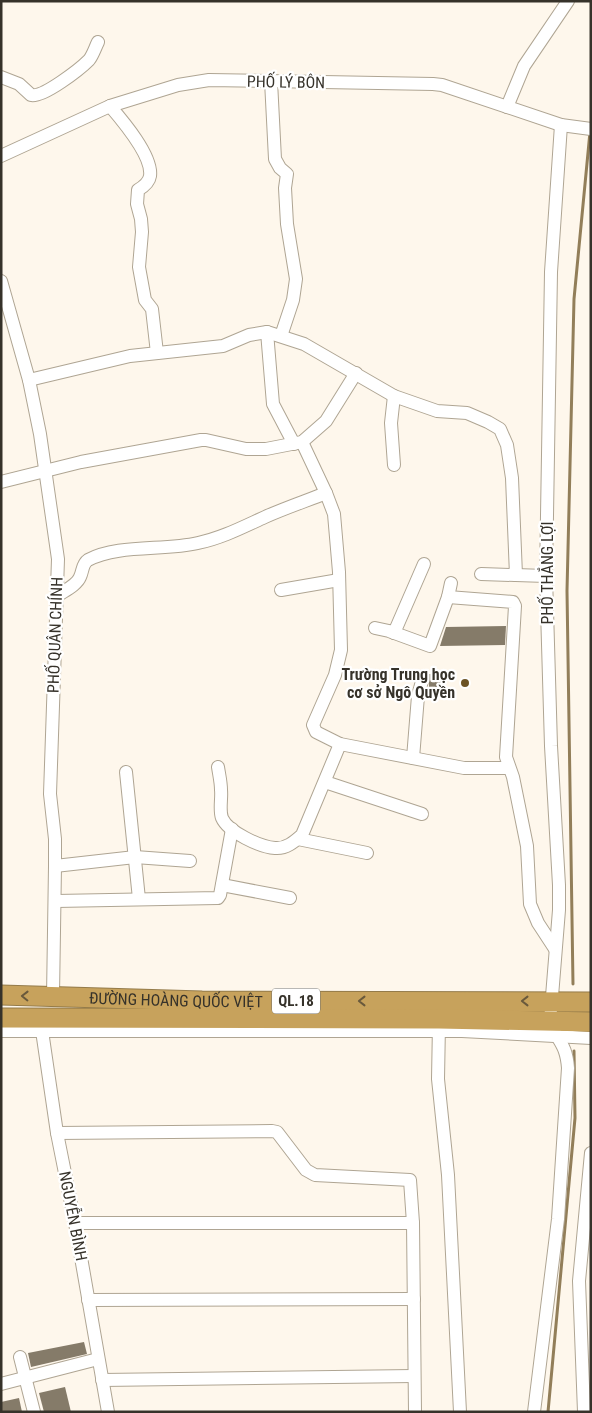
<svg xmlns="http://www.w3.org/2000/svg" width="592" height="1413" font-family="'Roboto Condensed',sans-serif">
<style>
.lines{fill:none;stroke-linecap:round;stroke-linejoin:round}
.stream{stroke:#927e59;stroke-width:3}
.building{fill:#857b69}
.minor-casing{stroke:#afa593;stroke-width:14}
.highway-casing{stroke:#947b4a;stroke-width:21}
.minor{stroke:#fff;stroke-width:12}
.highway{stroke:#c7a25c;stroke-width:19}
.oneway{stroke:#69593c}
.poi-dot{fill:#6d5425;stroke:#fff;stroke-width:2}
.labels{text-anchor:middle;dominant-baseline:central;stroke-width:4.5;stroke-linejoin:round;paint-order:stroke}
.shield{fill:#fff;stroke:#72706a;stroke-width:1}
.shield-label{font-size:15px;font-weight:bold;fill:#36322a}
.street-label{font-size:16px;fill:#36322a;stroke:#fff}
.poi-label{font-size:16px;font-weight:bold;fill:#36322a;stroke:#fff;text-anchor:end}
</style>
<rect width="100%" height="100%" fill="#fef7ec"/>
<g class="lines">
<g class="stream">
<polyline points="573,984 567,591 574,299 590,132"/>
<polyline points="548,1412 575,1118 574,1051"/>
</g>
</g>
<g class="building">
<polygon points="506,626 505,645 440,646 446,627"/>
<rect x="429" y="674" width="12" height="19"/>
<polygon points="84,1342 87,1354 31,1367 28,1353"/>
<polygon points="65,1387 71,1412 44,1412 39,1393"/>
<polygon points="19,1398 22,1412 1,1412 1,1402"/>
</g>
<g class="lines">
<defs>
<g id="minor">
<path d="M1,77L19,84L31,95C43,98 80,69 89,60C93,55 95,48 98,42"/>
<polyline points="271,81 275,159 280,168 287,174 285,188 287,224 296,279 293,300 281,336"/>
<path d="M110,106C122,120 153,156 150,176C149,183 143,187 138,190L137,204L141,219L142,232L139,267L145,300L152,309L157,353"/>
<polyline points="507,107 524,66 568,1"/>
<polyline points="1,156 110,106 178,85 209,80 433,84 442,85 561,125 591,129"/>
<polyline points="1,281 29,380 40,434 58,559 50,794 55,839 55,866 53,996"/>
<polyline points="267,332 273,404 294,444"/>
<polyline points="29,380 130,356 223,346 249,335 267,332 304,344 394,396 437,411 467,413 488,422 500,429 507,445 512,478 516,575"/>
<polyline points="302,442 326,493 334,514 339,572 341,650 335,675 313,725 316,732 340,744 464,768 509,768"/>
<polyline points="394,465 391,423 394,396"/>
<polyline points="1,482 81,462 201,440 206,440 246,449 266,449 302,442 326,421 356,373"/>
<polyline points="481,574 546,576"/>
<polyline points="281,590 339,580"/>
<path d="M57,596C64,591 77,585 80,577C83,571 82,564 88,560C118,544 164,551 198,543C222,538 243,527 265,517C285,508 306,501 326,493"/>
<polyline points="448,597 513,602 515,606 506,757 513,777 527,846 530,904 538,923 555,949"/>
<polyline points="375,628 389,631 430,646 448,597 451,583"/>
<polyline points="394,633 424,564"/>
<polyline points="413,758 418,696 422,681"/>
<path d="M218,767C219,774 221,782 221,790C222,798 219,810 222,818C228,832 260,847 275,848C286,849 294,842 302,835L340,744"/>
<polyline points="126,772 139,899"/>
<polyline points="325,782 422,814"/>
<polyline points="298,839 367,853"/>
<polyline points="55,866 135,857 190,861"/>
<polyline points="222,885 290,898"/>
<polyline points="56,901 218,898 220,895 232,829"/>
<polyline points="41,1024 57,1133 75,1223 108,1412"/>
<polyline points="439,1024 438,1079 448,1175 460,1412"/>
<polyline points="1,1031 462,1031 591,1038"/>
<polyline points="57,1133 272,1131 277,1132 306,1170 315,1175 410,1180 413,1223 415,1412"/>
<polyline points="75,1223 413,1223"/>
<polyline points="88,1300 414,1299"/>
<polyline points="20,1357 34,1412"/>
<polyline points="102,1380 414,1376"/>
<polyline points="1,1384 98,1359"/>
<path d="M534,1412L558,1219L568,1068C566,1042 557,1042 550,1021L559,910V885L551,746L546,576L551,272L561,125"/>
<polyline points="584,1412 579,1281 591,1153"/>
</g>
<g id="highway">
<path id="s1" d="M1,995L202,1001L591,1002"/>
<polyline points="1,1018 439,1019 591,1022"/>
</g>
</defs>
<use href="#minor" class="minor-casing"/>
<use href="#highway" class="highway-casing"/>
<use href="#minor" class="minor"/>
<use href="#highway" class="highway"/>
</g>
<defs><path id="oneway-chevron" d="M-2-3.5L2.5 0L-2 3.5" fill="none" stroke-width="1.6" stroke-linecap="round" stroke-linejoin="round" transform="scale(1.25)"/></defs>
<g class="oneway">
<use href="#oneway-chevron" transform="translate(25 996) rotate(-179)"/>
<use href="#oneway-chevron" transform="translate(362 1001) rotate(-180)"/>
<use href="#oneway-chevron" transform="translate(525 1001) rotate(-180)"/>
</g>
<circle class="poi-dot" cx="465" cy="683" r="5"/>
<g class="labels">
<rect class="shield" x="272" y="988.5" width="48" height="25" rx="4"/>
<g class="shield-label">
<text x="296" y="1001">QL.18</text>
</g>
<g class="street-label">
<text transform="translate(286 82) rotate(1)">PHỐ LÝ BÔN</text>
<text transform="translate(547 573) rotate(-90)">PHỐ THẮNG LỢI</text>
<text transform="translate(55 635) rotate(-88)">PHỐ QUÂN CHÍNH</text>
<text stroke="none"><textPath href="#s1" startOffset="175">ĐƯỜNG HOÀNG QUỐC VIỆT</textPath></text>
<text transform="translate(73 1216) rotate(79)">NGUYỄN BÌNH</text>
</g>
<g class="poi-label">
<text x="455" y="674">Trường Trung học<tspan x="455" dy="18">cơ sở Ngô Quyền</tspan></text>
</g>
</g>
<rect width="592" height="1413" fill="none" stroke="#36322a" stroke-width="5"/>
</svg>
